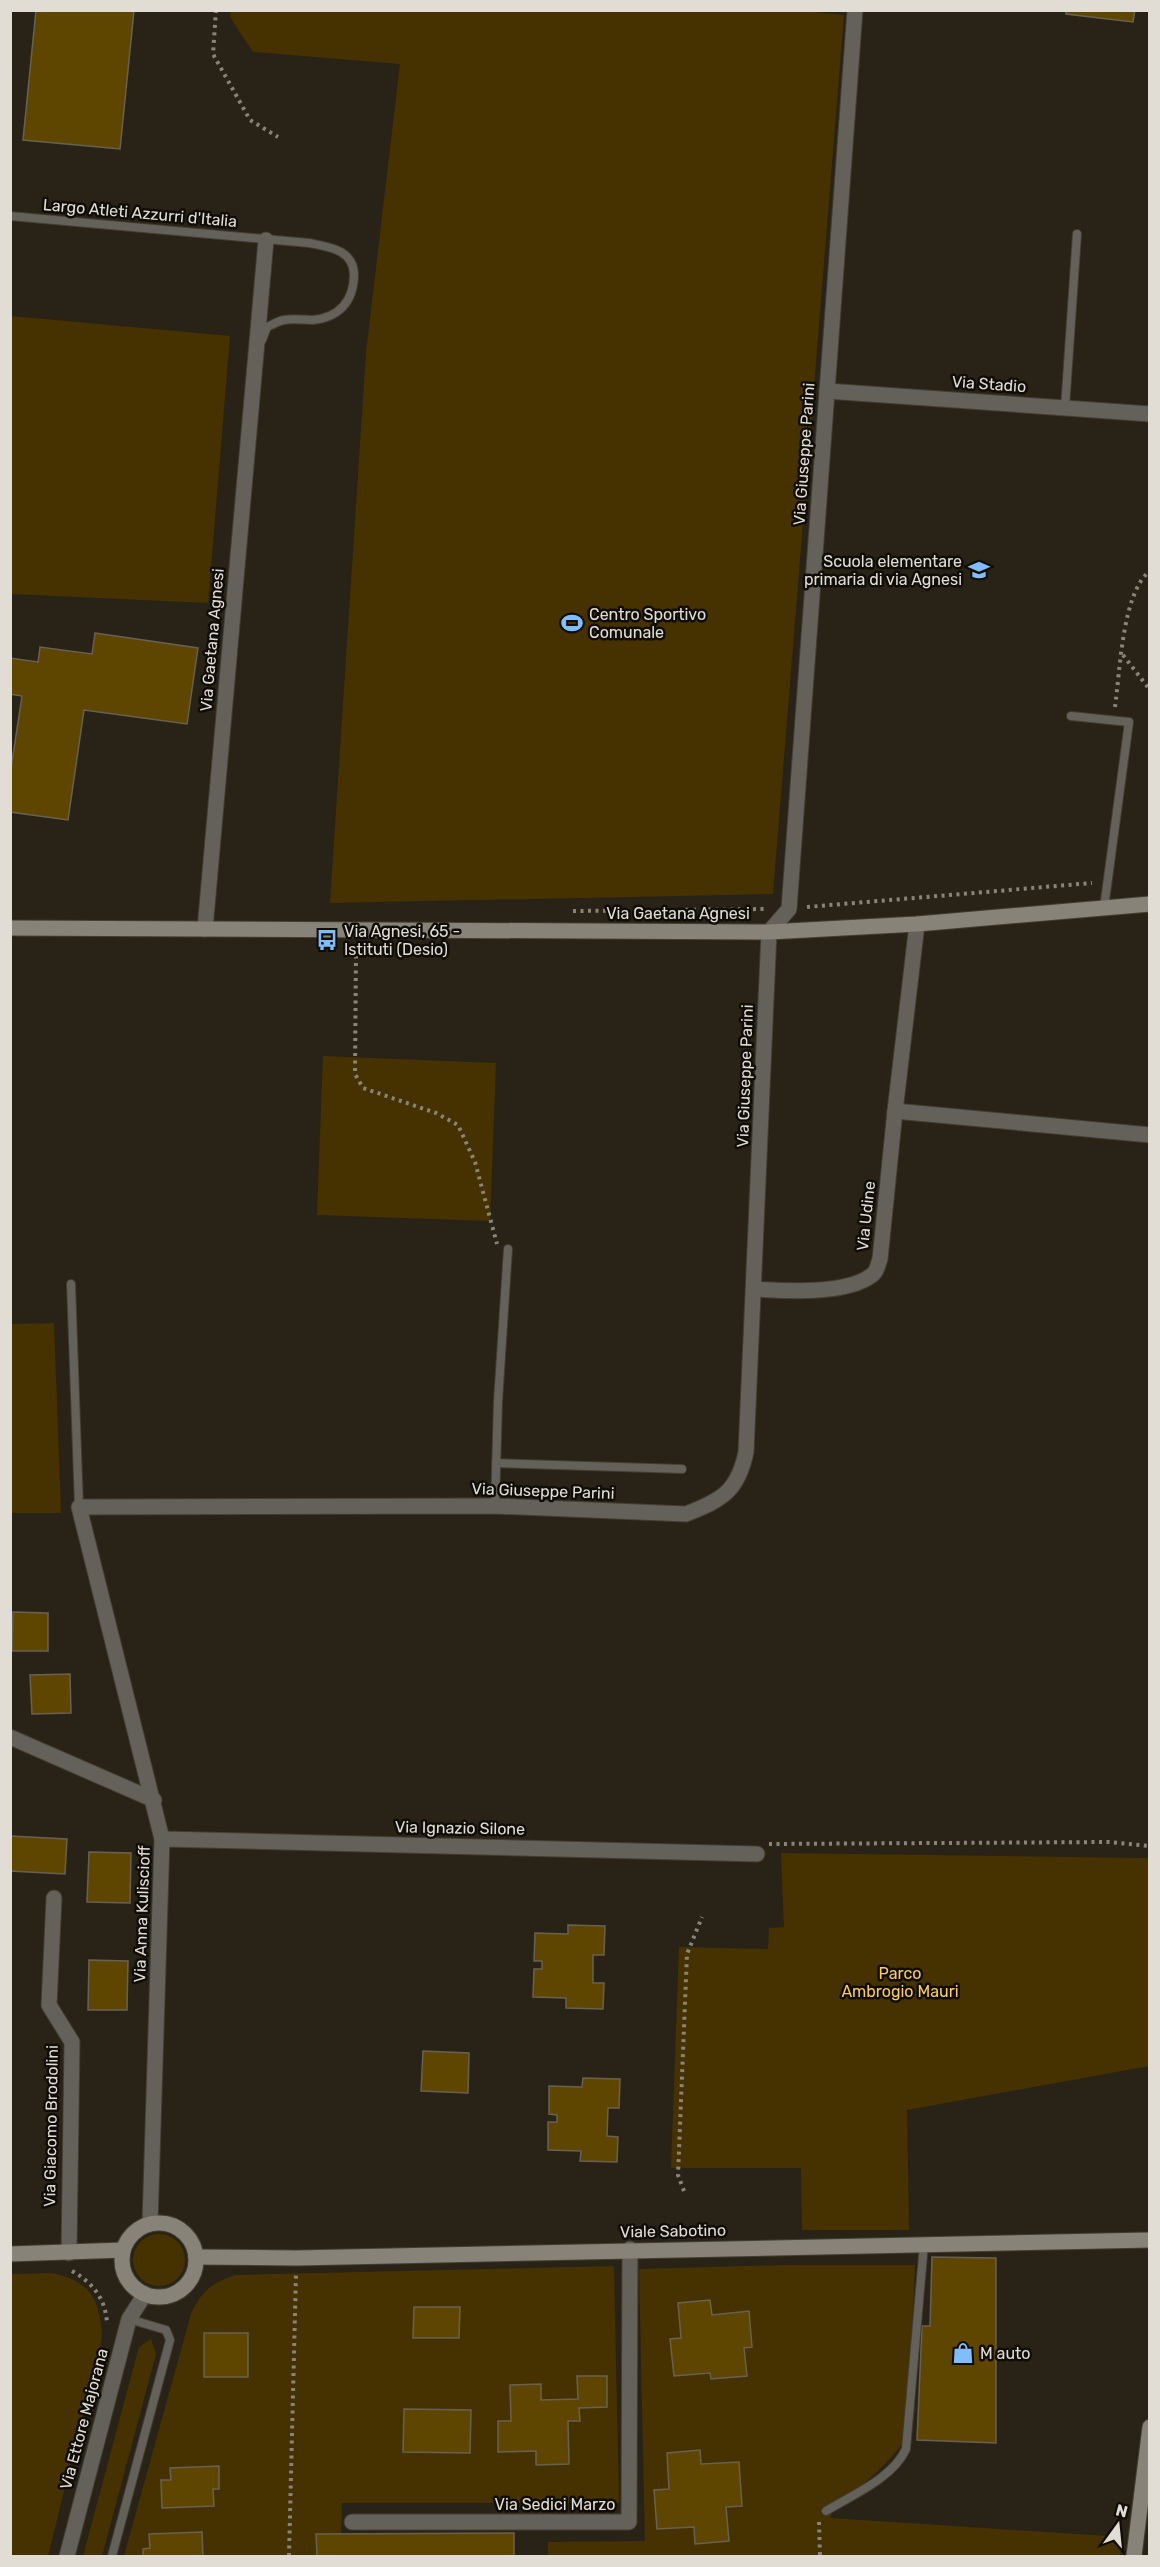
<svg xmlns="http://www.w3.org/2000/svg" width="1160" height="2567" font-family="Rubik,sans-serif">
<style>
.green{fill:#463200}
.building{fill:#5f4600;stroke:#686153;stroke-width:1.5}
.lines{fill:none;stroke-linecap:round;stroke-linejoin:round}
.lane-casing{stroke:#433d32;stroke-width:10}
.street-casing{stroke:#433d32;stroke-width:17}
.secondary-casing{stroke:#433d32;stroke-width:17}
.path{stroke:#89847a;stroke-width:4;stroke-dasharray:3 4.5;stroke-linecap:butt}
.lane{stroke:#64615a;stroke-width:8}
.street{stroke:#64615a;stroke-width:15}
.secondary{stroke:#888379;stroke-width:15}
.labels{text-anchor:middle;dominant-baseline:central;stroke-width:5;stroke-linejoin:round;paint-order:stroke}
.street-label{font-size:16px;fill:#e1ddd5;stroke:#100d08}
.poi-label{font-size:16px;fill:#e1ddd5;stroke:#100d08;text-anchor:start}
.park-label{font-size:16px;fill:#fccc5f;stroke:#100d08}
</style>
<rect width="100%" height="100%" fill="#292317"/>
<g class="green">
<polygon points="231,10 794,10 844,15 773,894 330,903 366,353 400,64 253,52 230,17"/>
<polygon points="11,316 230,336 208,603 11,594"/>
<polygon points="323,1056 496,1063 490,1221 317,1215"/>
<polygon points="54,1323 61,1513 11,1513 11,1324"/>
<polygon points="781,1853 1149,1858 1149,2066 907,2110 909,2230 802,2230 801,2168 671,2168 679,1947 768,1949 769,1928 784,1927"/>
<circle cx="159" cy="2260" r="26"/>
<path d="M786,2265H915L907,2437C886,2468 860,2487 831,2509V2518L1122,2537L1120,2556H548V2542L645,2541L639,2269Z"/>
<path d="M614,2266L619,2503H342L341,2534H317V2556H124L191,2314C201,2292 212,2282 236,2275Z"/>
<path d="M52,2273C91,2281 100,2300 102,2338L48,2556H11V2274Z"/>
<polygon points="151,2339 156,2354 102,2556 83,2556 139,2347"/>
</g>
<g class="building">
<polygon points="36,10 157,10 134,11 120,149 23,140"/>
<polygon points="1066,10 1135,10 1133,22 1066,14"/>
<polygon points="95,633 198,648 187,724 84,710 68,820 10,812 10,775 22,696 10,694 10,658 38,662 40,647 92,654"/>
<polygon points="13,1612 48,1613 48,1651 12,1651"/>
<polygon points="70,1674 71,1713 32,1714 30,1675"/>
<polygon points="10,1836 67,1839 65,1874 10,1871"/>
<polygon points="89,1852 131,1853 130,1903 87,1902"/>
<polygon points="568,1925 605,1926 604,1955 593,1955 593,1983 604,1983 603,2009 566,2008 566,1998 533,1997 534,1969 542,1969 542,1961 534,1961 535,1933 568,1934"/>
<polygon points="89,1960 128,1961 127,2010 88,2010"/>
<polygon points="423,2051 469,2053 468,2093 421,2091"/>
<polygon points="583,2078 620,2079 619,2108 608,2108 607,2136 618,2137 617,2162 580,2161 581,2151 548,2150 548,2122 557,2122 557,2115 549,2114 549,2086 582,2087"/>
<polygon points="932,2257 996,2258 996,2443 917,2440 922,2326 930,2326"/>
<polygon points="710,2300 712,2315 749,2311 752,2347 744,2348 747,2376 711,2379 710,2373 674,2376 670,2339 681,2338 678,2303"/>
<polygon points="414,2307 460,2307 459,2338 413,2338"/>
<rect x="204" y="2333" width="44" height="44"/>
<polygon points="577,2376 607,2376 607,2407 579,2408 580,2421 568,2421 569,2464 536,2465 536,2451 498,2452 498,2421 511,2421 510,2385 541,2384 541,2400 578,2399"/>
<polygon points="404,2409 471,2410 470,2453 403,2452"/>
<polygon points="700,2450 701,2464 739,2462 742,2506 726,2507 729,2541 695,2544 694,2527 657,2529 654,2490 669,2489 667,2453"/>
<polygon points="219,2466 219,2489 213,2489 214,2506 162,2508 161,2480 171,2480 170,2468"/>
<polygon points="202,2532 203,2556 143,2556 143,2549 150,2548 149,2534"/>
<polygon points="514,2533 514,2556 317,2556 316,2534"/>
</g>
<g class="lines">
<defs>
<g id="lane">
<path d="M10,216L309,243C328,247 353,249 354,274C354,301 339,318 312,320C303,320 293,318 284,320C278,321 272,325 267,327L262,340"/>
<polyline points="1065,408 1077,234"/>
<polyline points="1071,716 1129,722 1104,908"/>
<polyline points="71,1284 79,1507"/>
<polyline points="496,1463 682,1469"/>
<polyline points="495,1506 498,1401 508,1249"/>
<path d="M826,2511C852,2495 893,2478 906,2449L924,2244"/>
<polyline points="112,2556 170,2340 166,2330 129,2319"/>
</g>
<g id="street">
<polyline points="827,391 1150,414"/>
<polyline points="917,924 895,1111 1150,1135"/>
<polyline points="205,929 266,240"/>
<path d="M754,1289C785,1291 847,1295 872,1275C877,1272 878,1264 880,1259L895,1111"/>
<polyline points="10,1737 154,1800"/>
<polyline points="162,1839 757,1854"/>
<polyline points="54,1898 49,2005 72,2042 69,2253"/>
<path d="M150,2223L162,1839L79,1507L495,1506L686,1514C722,1500 738,1491 746,1452L769,932L789,909L855,10"/>
<polyline points="352,2522 629,2522 630,2249"/>
<polyline points="67,2556 129,2319 145,2294"/>
</g>
<g id="secondary">
<polyline points="10,928 769,932 917,924 1150,904"/>
<circle cx="159" cy="2260" r="37"/>
<polyline points="10,2254 123,2250"/>
<polyline points="196,2257 296,2258 1150,2240"/>
<polyline points="1134,2556 1150,2427"/>
</g>
</defs>
<use href="#lane" class="lane-casing"/>
<use href="#street" class="street-casing"/>
<use href="#secondary" class="secondary-casing"/>
<g class="path">
<polyline points="216,10 213,54 250,120 278,137"/>
<polyline points="1123,655 1150,690"/>
<path d="M1115,707C1120,673 1122,592 1150,571"/>
<polyline points="807,907 1092,883"/>
<polyline points="573,911 767,909"/>
<polyline points="356,948 355,1074 363,1088 436,1113 458,1125 475,1162 497,1244"/>
<polyline points="769,1844 1109,1842 1150,1846"/>
<polyline points="684,2191 678,2175 687,1954 702,1917"/>
<path d="M72,2271C93,2283 106,2299 107,2324"/>
<polyline points="819,2522 820,2556"/>
<polyline points="289,2556 296,2273"/>
</g>
<use href="#lane" class="lane"/>
<use href="#street" class="street"/>
<use href="#secondary" class="secondary"/>
</g>
<defs>
<symbol id="school-bare" viewBox="-9 -9 18 18"><path d="M0-5L7-2L0 1L-7-2ZM-4 1L0 2.5L4 1V4Q0 6-4 4Z" fill="#80bdfa" stroke="#100d08" stroke-width="2.5" paint-order="stroke"/></symbol>
<symbol id="stadium-bare" viewBox="-9 -9 18 18"><path d="M0-5a6.5 5 0 1 0 0 10a6.5 5 0 1 0 0-10ZM-3.5-1.8h7v3.6h-7Z" fill="#80bdfa" stroke="#100d08" stroke-width="2.5" paint-order="stroke"/></symbol>
<symbol id="bus-bare" viewBox="-9 -9 18 18"><path d="M-5-6H5V4H4V6H2V4H-2V6H-4V4H-5ZM-3.5-4V0h7V-4ZM-3.5 1.2v1.5H-2V1.2ZM2 1.2v1.5H3.5V1.2Z" fill="#80bdfa" stroke="#100d08" stroke-width="2.5" paint-order="stroke"/></symbol>
<symbol id="shop-bare" viewBox="-9 -9 18 18"><path d="M-5-2.5h2.3a2.7 3.5 0 0 1 5.4 0H5L5.5 6h-11ZM-1.5-2.5h3a1.5 2.3 0 0 0-3 0Z" fill="#80bdfa" stroke="#100d08" stroke-width="2.5" paint-order="stroke"/></symbol>
</defs>
<g fill-rule="evenodd">
<use href="#school-bare" x="964" y="555" width="30" height="30"/>
<use href="#stadium-bare" x="557" y="608" width="30" height="30"/>
<use href="#bus-bare" x="312" y="925" width="30" height="30"/>
<use href="#shop-bare" x="948" y="2338" width="30" height="30"/>
</g>
<g class="labels">
<g class="street-label">
<text transform="translate(140 213) rotate(5)">Largo Atleti Azzurri d'Italia</text>
<text transform="translate(989 384) rotate(4)">Via Stadio</text>
<text transform="translate(804 454) rotate(-86)">Via Giuseppe Parini</text>
<text transform="translate(212 640) rotate(-85)">Via Gaetana Agnesi</text>
<text x="678" y="913">Via Gaetana Agnesi</text>
<text transform="translate(745 1076) rotate(-88)">Via Giuseppe Parini</text>
<text transform="translate(866 1216) rotate(-84)">Via Udine</text>
<text transform="translate(543 1491) rotate(2)">Via Giuseppe Parini</text>
<text transform="translate(460 1828) rotate(1)">Via Ignazio Silone</text>
<text transform="translate(142 1914) rotate(-88)">Via Anna Kuliscioff</text>
<text transform="translate(51 2126) rotate(-89)">Via Giacomo Brodolini</text>
<text transform="translate(673 2231) rotate(-1)">Viale Sabotino</text>
<text transform="translate(84 2419) rotate(-75)">Via Ettore Majorana</text>
<text x="555" y="2504">Via Sedici Marzo</text>
</g>
<g class="poi-label">
<text x="962" y="561" text-anchor="end">Scuola elementare<tspan x="962" dy="18">primaria di via Agnesi</tspan></text>
<text x="589" y="614">Centro Sportivo<tspan x="589" dy="18">Comunale</tspan></text>
<text x="344" y="931">Via Agnesi, 65 -<tspan x="344" dy="18">Istituti (Desio)</tspan></text>
<text x="980" y="2353">M auto</text>
</g>
<g class="park-label">
<text x="900" y="1973">Parco<tspan x="900" dy="18">Ambrogio Mauri</tspan></text>
</g>
</g>
<rect width="1160" height="2567" fill="none" stroke="#e1ddd5" stroke-width="24"/>
<g transform="translate(1118 2525) rotate(15)" stroke="#100d08" stroke-width="4.5" paint-order="stroke">
<path d="M0-4.5L10 22L0 15L-10 22Z" fill="#e1ddd5"/>
<text y="-9" font-size="16" font-weight="bold" text-anchor="middle" fill="#e1ddd5">N</text>
</g>
</svg>
